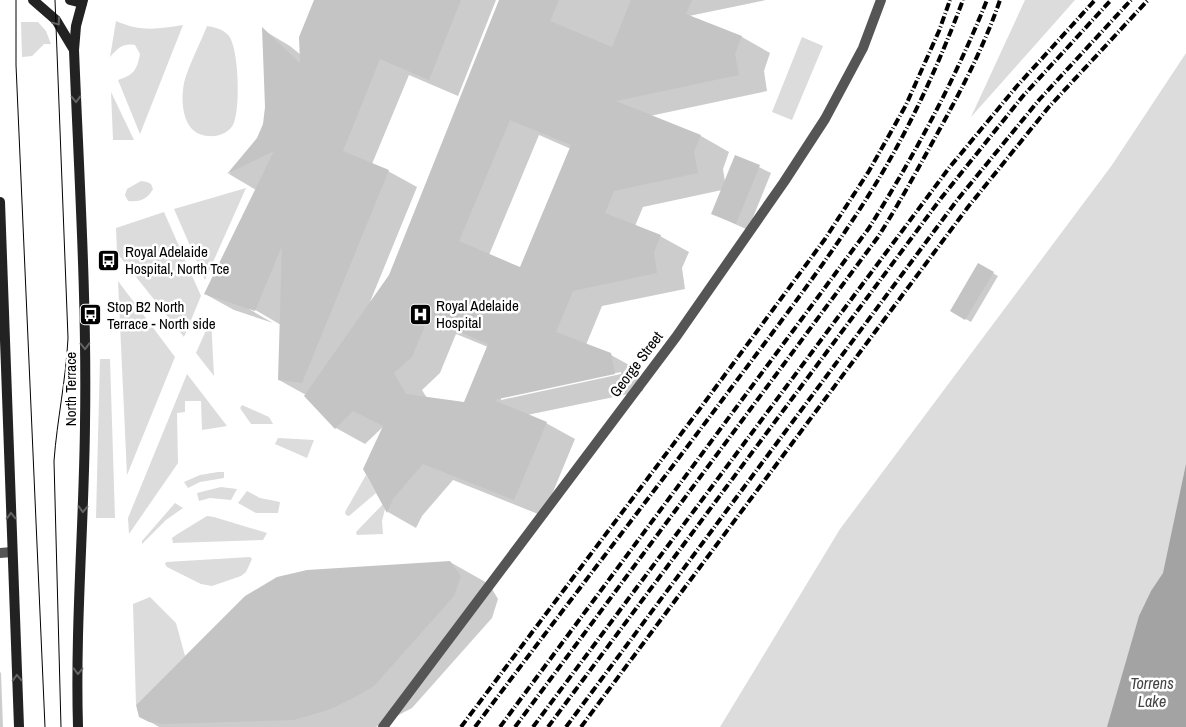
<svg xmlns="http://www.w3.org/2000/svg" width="1186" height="727" font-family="'Archivo Narrow',sans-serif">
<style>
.green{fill:#dcdcdc}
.water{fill:#a3a3a3}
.shadow{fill:#0003;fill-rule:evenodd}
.building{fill:#c4c4c4;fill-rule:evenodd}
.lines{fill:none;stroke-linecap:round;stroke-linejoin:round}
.minor{stroke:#555;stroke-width:10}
.secondary{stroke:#222;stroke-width:10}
.tram{stroke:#000;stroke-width:1}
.rail{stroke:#000;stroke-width:4;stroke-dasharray:8 2.5 1 2.5;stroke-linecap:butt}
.oneway{stroke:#646464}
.labels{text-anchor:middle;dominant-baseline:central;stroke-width:5;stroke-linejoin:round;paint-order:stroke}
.poi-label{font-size:15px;fill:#000;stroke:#fff;text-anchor:start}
.street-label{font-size:15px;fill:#000;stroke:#fff}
.water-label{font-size:16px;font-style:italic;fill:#444;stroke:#fff}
</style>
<rect width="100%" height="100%" fill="#fff"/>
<g class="green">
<polygon points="1025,0 1075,0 971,117"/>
<path d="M116,21C141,32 157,29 183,25L140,134L118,80C134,75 137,70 140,54L135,45C123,43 118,48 110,57Z"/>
<polygon points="21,22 38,22 46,31 51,44 44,44 32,56 22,57"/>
<path d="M207,26C214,27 223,29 228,35C239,45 241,112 233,125C229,132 219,137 210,136C183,136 180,104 184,83C188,66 201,42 207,26Z"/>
<polygon points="802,37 823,46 792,120 772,112"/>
<polygon points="1186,53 1186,727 720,727 840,529 1112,165"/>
<polygon points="111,92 134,140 113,140"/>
<path d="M141,181L147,182L151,184L153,189C147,200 139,202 128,201L125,195L127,189Z"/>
<polygon points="246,188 205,280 174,209"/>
<polygon points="164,212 201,296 184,337 117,253 116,228"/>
<polygon points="118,281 175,357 127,475"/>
<polygon points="211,319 214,376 196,353"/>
<polygon points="100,359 110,359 115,518 96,518"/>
<polygon points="187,374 227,426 202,430 201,401 185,401 185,412 177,413 178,463 129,534 128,518"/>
<polygon points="242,405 269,417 273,424 251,424 240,408"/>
<polygon points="278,438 314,440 307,458 275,444"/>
<polygon points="218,472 224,472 224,478 200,482 188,488 184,482 200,475"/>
<polygon points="366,475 376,493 349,516 346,515 345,512"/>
<polygon points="221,487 237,489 231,500 210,498 199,501 197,493"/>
<polygon points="247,491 260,498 280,502 278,513 256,513 238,503"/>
<polygon points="175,503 183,508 166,520 142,544 142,541"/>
<polygon points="383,504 385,509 382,521 383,534 357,535 356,532"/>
<polygon points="207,516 214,517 267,533 263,540 173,543 172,538 176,535"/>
<polygon points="250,557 252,559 246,572 241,576 212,586 201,584 167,567 165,564 166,562"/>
<polygon points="150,597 176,623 185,656 136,705 133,604"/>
</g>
<polygon class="water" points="1186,464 1186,727 1107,727 1139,616 1151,591 1163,573"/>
<g class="shadow">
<path d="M316,0H496L458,96L409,75L372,164L388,171L417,187L370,302L390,276L500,0H766L689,16L742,37L770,53L764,71L767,91L650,116L701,136L729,152L723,169L725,182L736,156L771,173L748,230L713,214L722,190L643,207L635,226L660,236L689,252L682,268L685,289L602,306L586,345L611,355L640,371L643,391L527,415L546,423L575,439L543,516L453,480L422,516L416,528L388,512L364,469L384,426L365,444L336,428L306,395L279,380L281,325L250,307L249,309L273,323L234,310L205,294L256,190L229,174L258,139L264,124L266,107L263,30L290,46L301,55ZM539,135L571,149L521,269L489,255ZM456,334L488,347L465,404L427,398L422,390L440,373ZM621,372V374L501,400V397Z"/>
<polygon points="979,265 998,276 971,322 952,311"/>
<polygon points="450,562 489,584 498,599 492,618 412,708 376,727 159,727 140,716"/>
<polygon points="0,672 1,673 3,727 0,727"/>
</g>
<g class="building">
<polygon points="314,0 461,0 429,80 380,59 343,151 389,170 302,383 278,380 282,246 255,311 204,294 274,151 227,174 257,138 263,124 265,107 262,27 300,63 299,37"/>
<path d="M499,0H559L550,21L612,47L631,0H692L686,14L742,36L735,54L739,75L616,101L701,135L694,152L698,173L614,191L605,213L661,235L654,252L657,273L573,291L556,332L611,353L615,374L494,400L547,422L514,500L423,464L393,499L387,513L363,469L383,426L353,411L335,429L304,396L389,275ZM510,120L571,145L520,267L459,241ZM428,318L488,344L464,402L406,394L394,373L412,357Z"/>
<polygon points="735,155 760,165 736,224 711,214"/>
<polygon points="978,263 994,272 965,320 950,311"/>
<polygon points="450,561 461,576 454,596 374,686 353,698 331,709 294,720 164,724 149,722 139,717 136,705 245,596 277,577 307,570"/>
</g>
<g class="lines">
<g class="minor">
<polyline points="0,553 12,552"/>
<polyline points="383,727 676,337 784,182 825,119 863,48 881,0"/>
</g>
<g class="secondary">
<polyline points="33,0 56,20 74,50"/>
<polyline points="70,0 82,3"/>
<polyline points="0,202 19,727"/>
<path d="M78,727C75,626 84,525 85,424C87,300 79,175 74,50L76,26L83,0"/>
</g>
<g class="tram">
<polyline points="16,0 16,65 45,727"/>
<path d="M55,0L68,338C66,380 57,420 54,461L61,727"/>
</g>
<g class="rail">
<polyline points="461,727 699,410 825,239 869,171 906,105 939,31 950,0"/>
<path d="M475,727C557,617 641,509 723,399C777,326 834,254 881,175C914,119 940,61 963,0"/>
<path d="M500,727L869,228C914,156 955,80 987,0"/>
<path d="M515,727L878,237C897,207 914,176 931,145C957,98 983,50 1000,0"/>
<polyline points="533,727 949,168 1017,86 1095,0"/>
<polyline points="548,727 942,197 1023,96 1111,0"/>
<polyline points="566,727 958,199 1039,100 1131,0"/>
<polyline points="581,727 968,207 1048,108 1148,0"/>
</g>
</g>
<defs><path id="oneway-chevron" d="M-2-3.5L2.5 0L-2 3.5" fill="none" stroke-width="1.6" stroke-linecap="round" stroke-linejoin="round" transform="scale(1.25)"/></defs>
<g class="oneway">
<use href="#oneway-chevron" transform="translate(57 22) rotate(53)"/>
<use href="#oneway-chevron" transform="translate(76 99) rotate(88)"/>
<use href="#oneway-chevron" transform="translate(85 346) rotate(88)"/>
<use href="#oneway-chevron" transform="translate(83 509) rotate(92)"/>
<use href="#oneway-chevron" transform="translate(11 516) rotate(-92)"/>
<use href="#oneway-chevron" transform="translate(78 671) rotate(91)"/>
<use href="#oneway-chevron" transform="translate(17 678) rotate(-92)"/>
</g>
<defs>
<symbol id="bus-square" viewBox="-11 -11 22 22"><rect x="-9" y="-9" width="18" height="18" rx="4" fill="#000" stroke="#fff"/><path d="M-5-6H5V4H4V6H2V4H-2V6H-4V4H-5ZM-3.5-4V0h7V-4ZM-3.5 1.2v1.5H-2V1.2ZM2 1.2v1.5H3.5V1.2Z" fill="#fff"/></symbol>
<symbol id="hospital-square" viewBox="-11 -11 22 22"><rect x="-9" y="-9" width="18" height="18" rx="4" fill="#000" stroke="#fff"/><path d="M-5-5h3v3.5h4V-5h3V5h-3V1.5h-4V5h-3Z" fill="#fff"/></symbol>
</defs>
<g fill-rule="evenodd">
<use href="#bus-square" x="96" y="248" width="25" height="25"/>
<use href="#hospital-square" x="408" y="302" width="25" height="25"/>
<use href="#bus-square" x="78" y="302" width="25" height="25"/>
</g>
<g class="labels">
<g class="poi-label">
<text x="125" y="251">Royal Adelaide<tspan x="125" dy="17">Hospital, North Tce</tspan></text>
<text x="436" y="305">Royal Adelaide<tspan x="436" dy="17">Hospital</tspan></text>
<text x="107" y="306">Stop B2 North<tspan x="107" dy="17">Terrace - North side</tspan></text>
</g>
<g class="street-label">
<text transform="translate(636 364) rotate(-53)">George Street</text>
<text transform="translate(70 389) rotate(-90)">North Terrace</text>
</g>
<g class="water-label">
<text x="1152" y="683">Torrens<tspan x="1152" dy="18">Lake</tspan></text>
</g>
</g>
</svg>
